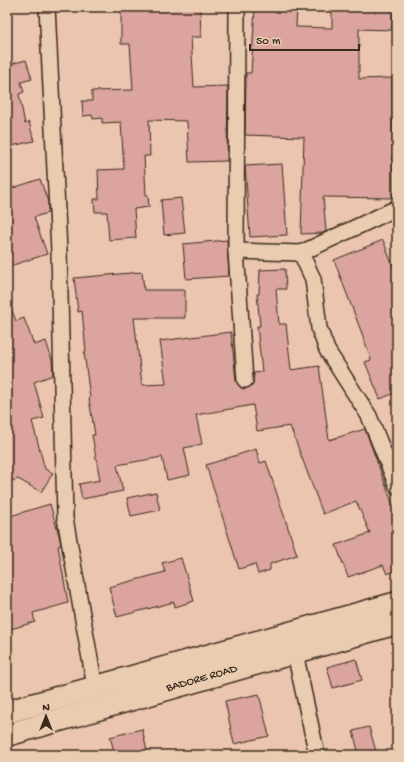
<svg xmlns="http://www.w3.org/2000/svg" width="404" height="762" font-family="'Gochi Hand',sans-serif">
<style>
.building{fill:#dba49e;stroke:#3b2a1e}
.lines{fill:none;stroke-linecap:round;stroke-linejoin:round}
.minor-casing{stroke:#3b2a1e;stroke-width:18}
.secondary-casing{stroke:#3b2a1e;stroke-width:25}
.minor{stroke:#eacdb0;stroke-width:15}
.secondary{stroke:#eacdb0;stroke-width:22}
.labels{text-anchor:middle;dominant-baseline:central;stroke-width:3.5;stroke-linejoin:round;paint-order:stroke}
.street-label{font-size:12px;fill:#3b2a1e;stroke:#eacdb0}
</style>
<rect width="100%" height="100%" fill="#ebc5af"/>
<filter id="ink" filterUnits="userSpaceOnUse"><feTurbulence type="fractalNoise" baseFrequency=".025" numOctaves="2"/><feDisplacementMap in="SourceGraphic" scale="8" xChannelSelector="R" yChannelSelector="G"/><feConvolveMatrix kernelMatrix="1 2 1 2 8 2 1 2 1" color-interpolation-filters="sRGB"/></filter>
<g filter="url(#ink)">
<g class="building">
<polygon points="121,7 200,7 201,37 191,37 194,87 228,86 227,161 189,162 187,121 149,120 150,156 144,156 146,195 148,195 149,207 134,209 136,238 109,240 107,212 95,212 94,199 99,199 98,170 124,169 121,122 102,123 102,118 93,119 92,115 83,116 82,101 92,101 92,91 133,90 130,44 121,44"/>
<polygon points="255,7 297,7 296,27 332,28 332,7 393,7 392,30 359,29 359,79 392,78 393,198 323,197 326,231 323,233 301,234 304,137 245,135 246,73 251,73"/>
<polygon points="26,60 32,79 21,82 24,92 19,94 25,124 29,122 34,141 7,147 7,65"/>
<polygon points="282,164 287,235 250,237 245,166"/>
<polygon points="40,179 48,202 48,213 34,217 47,254 7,267 7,190"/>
<polygon points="181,198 185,233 164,235 161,200"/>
<polygon points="227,240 229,276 186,279 183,244"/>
<polygon points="383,240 397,277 397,392 380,399 365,362 371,360 364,339 334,260"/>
<polygon points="285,269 286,289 276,289 279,324 286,324 291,370 319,366 329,440 365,429 397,516 397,570 387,574 383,565 348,577 336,545 370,533 356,501 323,514 290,426 257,431 253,405 196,415 202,444 184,448 190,475 167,480 162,457 117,465 123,491 82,499 79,484 100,480 92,435 95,435 89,399 90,398 84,352 86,352 82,311 78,312 74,278 142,272 144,290 185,290 185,318 134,318 142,385 166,384 160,341 231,332 236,381 241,388 245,389 253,384 254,373 262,372 257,326 260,326 257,294 259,294 260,270"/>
<polygon points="8,300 16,321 24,318 34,345 46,341 52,360 53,375 34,382 44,418 32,421 45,469 53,473 41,492 18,479 7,482"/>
<polygon points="256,449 260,463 266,461 297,555 270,564 270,570 258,574 255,564 239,569 206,465"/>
<polygon points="156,492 160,510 131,516 127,498"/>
<polygon points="50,504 59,535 61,545 58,546 68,603 33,613 35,622 7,630 7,517"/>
<polygon points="181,558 194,601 175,607 174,602 117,617 109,587 165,572 162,563"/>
<polygon points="356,659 362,680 333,688 327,667"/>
<polygon points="259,694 269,736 234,744 225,701"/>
<polygon points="369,727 377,755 359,755 353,731"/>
<polygon points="142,729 148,755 121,755 120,750 114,751 110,737"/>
</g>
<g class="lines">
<defs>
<g id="minor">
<polyline points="47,7 59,251 65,518 95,687"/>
<polyline points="237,7 236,251 245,380"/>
<polyline points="236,251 301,253 397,208"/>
<polyline points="301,253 313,279 319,328 327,350 369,416 397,486"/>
<polyline points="295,653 317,755"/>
</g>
<g id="secondary">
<polyline points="7,712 397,603"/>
<polyline points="7,735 397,623"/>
</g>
</defs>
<use href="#minor" class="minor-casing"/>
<use href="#secondary" class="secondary-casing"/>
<use href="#minor" class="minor"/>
<use href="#secondary" class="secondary"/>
</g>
</g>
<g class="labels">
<g class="street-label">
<text transform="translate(202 679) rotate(-16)">BADORE ROAD</text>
</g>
</g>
<rect width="404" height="762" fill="none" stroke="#eacdb0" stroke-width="24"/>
<rect x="12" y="12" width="380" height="738" fill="none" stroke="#3b2a1e" stroke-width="1.5" filter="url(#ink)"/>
<g transform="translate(46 716)" stroke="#eacdb0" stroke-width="3" paint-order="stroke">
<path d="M0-3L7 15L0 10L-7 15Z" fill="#3b2a1e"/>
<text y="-6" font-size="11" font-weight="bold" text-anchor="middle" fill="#3b2a1e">N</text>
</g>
<path d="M250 44v6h109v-6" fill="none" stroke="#3b2a1e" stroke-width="2"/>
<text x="256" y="44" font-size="12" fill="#3b2a1e" stroke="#eacdb0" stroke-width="3" paint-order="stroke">50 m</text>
</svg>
